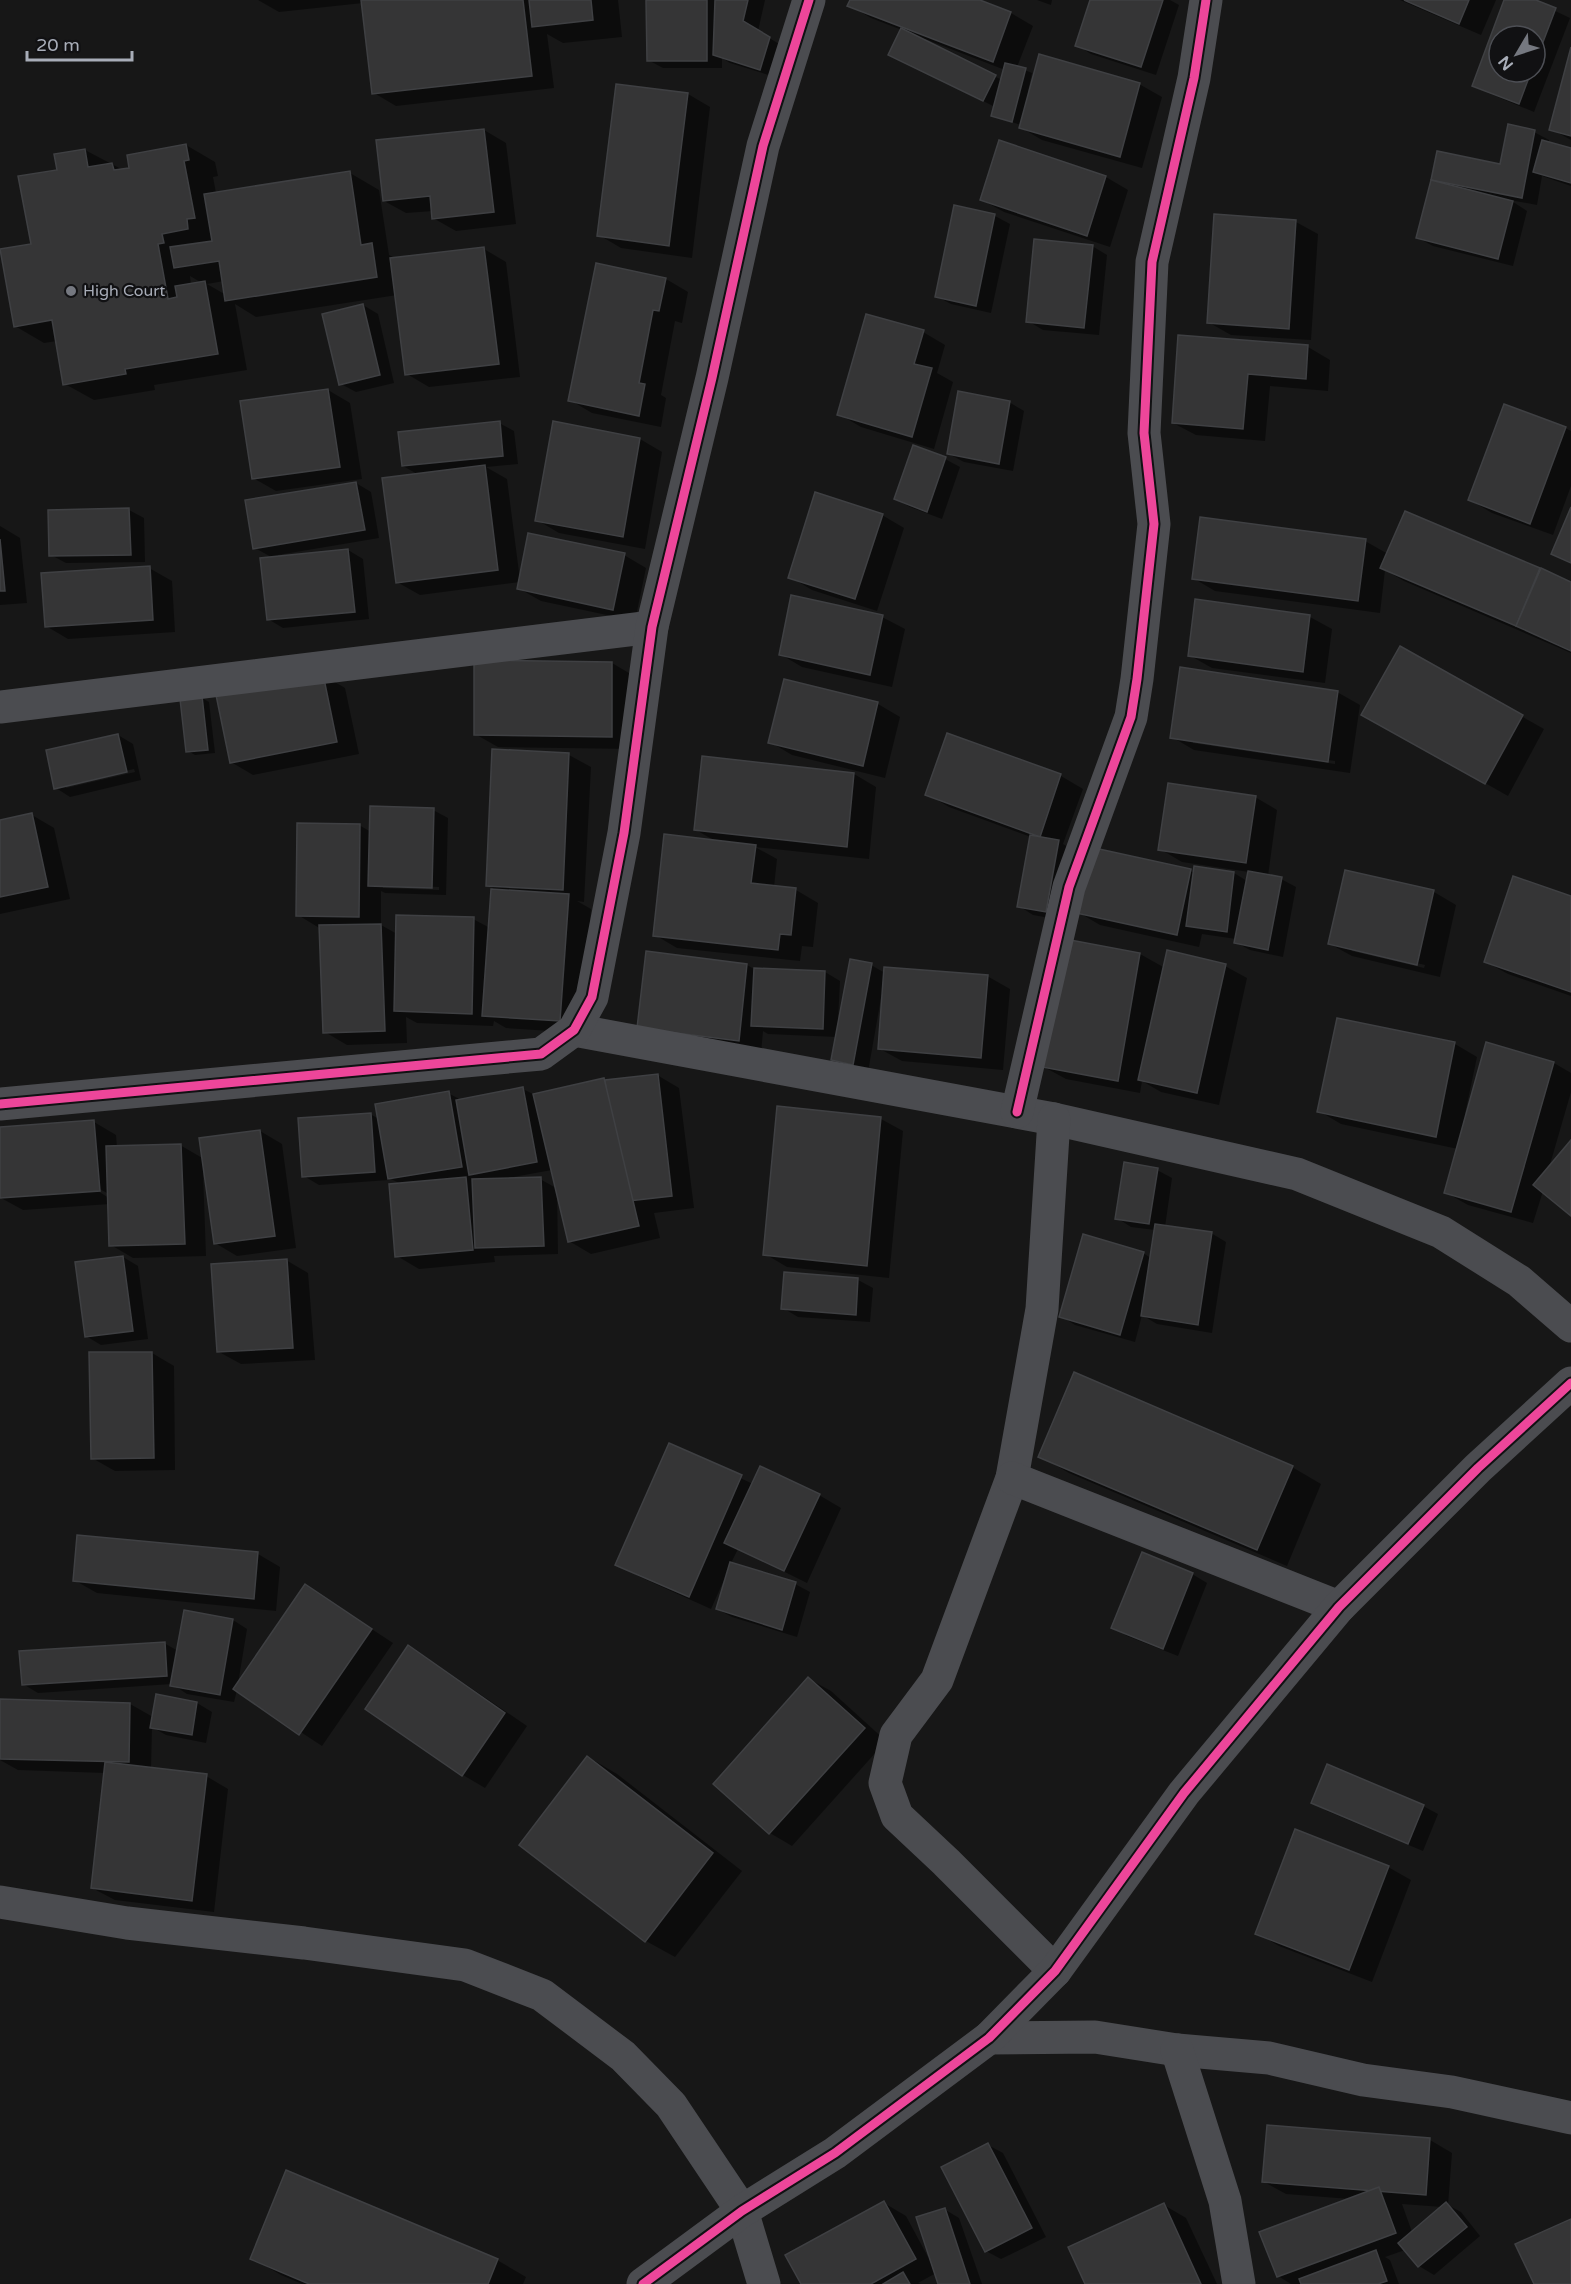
<svg xmlns="http://www.w3.org/2000/svg" width="1571" height="2284" font-family="'Varela Round',sans-serif">
<style>
.shadow{fill:#0007;fill-rule:evenodd}
.building{fill:#353536;stroke:#3f4043;stroke-width:1.5}
.lines{fill:none;stroke-linecap:round;stroke-linejoin:round}
.minor{stroke:#4b4c50;stroke-width:33}
.cycleway-casing{stroke:#111113;stroke-width:13}
.cycleway{stroke:#ed469a;stroke-width:9}
.poi-dot{fill:#757880;stroke:#111113;stroke-width:2}
.labels{text-anchor:middle;dominant-baseline:central;stroke-width:4.5;stroke-linejoin:round;paint-order:stroke}
.poi-label{font-size:16px;fill:#a8adb8;stroke:#111113;text-anchor:start}
</style>
<rect width="100%" height="100%" fill="#171717"/>
<g class="shadow">
<polygon points="258,0 618,0 622,37 563,43 547,34 554,88 396,106 374,93 363,3 279,12"/>
<polygon points="648,0 765,0 758,31 784,47 775,77 730,63 722,58 722,68 663,68 648,60"/>
<path d="M851,0H976L1011,13L1033,26L1017,67L1032,73L1028,91L1139,84L1162,97L1142,168L1042,140L1020,127L1021,125L992,116L995,107L905,62L902,30L871,18L849,5ZM925,39L1005,70L1002,80L924,41Z"/>
<polygon points="1037,0 1052,0 1051,5"/>
<polygon points="1091,0 1170,0 1179,5 1156,75 1091,54 1077,45"/>
<polygon points="1400,0 1496,0 1481,35"/>
<path d="M1505,0H1532L1570,18L1534,112L1488,93L1473,85ZM1499,36H1535V72H1499Z"/>
<polygon points="1571,53 1571,140 1551,129"/>
<polygon points="688,94 710,107 692,258 621,248 599,235"/>
<polygon points="484,130 506,143 516,224 456,231 433,218 433,211 406,213 384,201"/>
<polygon points="1534,132 1549,140 1548,144 1571,150 1571,186 1542,176 1537,205 1510,200 1527,211 1513,266 1433,246 1418,238 1438,153 1501,165"/>
<polygon points="1000,142 1106,177 1128,190 1110,247 1004,212 982,200"/>
<path d="M186,145L215,162L218,176L213,177L216,193L350,173L379,190L389,255L397,259L484,249L506,262L520,377L429,387L407,374L397,295L256,317L235,304L247,370L154,385L155,390L94,400L65,384L57,341L44,343L15,326L32,245L59,171L85,150L123,170L130,169ZM190,276L202,283L191,285ZM224,281L226,295L207,284Z"/>
<polygon points="955,207 995,216 1010,224 991,313 951,304 936,296"/>
<polygon points="1216,216 1296,222 1318,234 1311,340 1231,335 1208,322"/>
<polygon points="1092,246 1107,255 1099,335 1043,330 1028,321"/>
<polygon points="666,279 688,292 682,323 675,321 661,395 666,398 661,427 592,413 570,400"/>
<polygon points="363,305 378,314 394,383 356,392 341,384"/>
<polygon points="923,332 945,345 937,373 953,382 934,449 861,427 839,414"/>
<polygon points="1180,337 1308,347 1330,360 1328,391 1270,386 1265,441 1196,435 1173,423"/>
<polygon points="328,390 350,403 362,479 276,491 253,478"/>
<polygon points="1009,402 1024,411 1013,471 964,462 949,454"/>
<polygon points="499,423 514,431 518,464 486,467 507,479 520,580 624,555 646,568 635,621 541,601 518,588 520,582 420,595 397,582 419,475 403,466"/>
<polygon points="1565,428 1571,431 1571,486 1553,535 1492,513 1470,500"/>
<polygon points="640,439 662,452 645,549 559,533 537,520"/>
<polygon points="945,459 960,467 942,519 910,507 895,499"/>
<polygon points="356,483 371,492 379,538 278,555 278,557 348,550 363,559 369,619 283,628 268,619 273,558 255,548"/>
<polygon points="129,510 144,518 145,562 66,563 51,555"/>
<polygon points="1406,513 1571,584 1571,653 1404,581 1385,570 1380,613 1215,591 1193,578 1365,541 1388,554"/>
<polygon points="882,515 904,528 877,611 812,590 790,577"/>
<polygon points="0,526 20,538 27,603 0,605"/>
<polygon points="149,568 172,581 175,632 68,639 46,626"/>
<polygon points="1196,600 1310,617 1332,629 1325,683 1212,668 1189,655"/>
<polygon points="882,617 905,629 892,687 802,667 780,654"/>
<polygon points="1401,648 1544,729 1508,796 1363,714"/>
<polygon points="612,663 634,676 633,749 498,747 475,734"/>
<polygon points="323,675 345,688 359,754 253,775 231,762"/>
<polygon points="785,681 878,704 900,717 885,778 792,755 770,742"/>
<path d="M1337,692L1360,705L1350,773L1194,750L1172,737ZM1193,740L1335,761V764L1193,743Z"/>
<polygon points="202,698 209,702 215,753 195,755 188,751"/>
<path d="M118,735L133,744L141,780L70,797L56,788ZM134,769L135,772L66,788V785Z"/>
<polygon points="948,735 1061,776 1083,789 1063,844 1073,850 1061,920 1033,915 1019,906 1031,837 949,807 927,794"/>
<path d="M569,755L591,767L584,902L577,901L591,909L582,1033L506,1028L494,1021L493,1026L417,1023L406,1017L407,1043L347,1045L325,1032L321,929L298,915L359,825L371,832L433,810L448,818L446,895L385,893L381,891V925L397,934L473,919L490,928L493,888L487,885ZM383,885L439,887V890L383,888Z"/>
<polygon points="854,774 876,787 869,859 755,847 777,859 774,887 796,890 818,903 813,947 802,946 800,961 677,948 655,935 717,842 696,830"/>
<polygon points="1255,797 1277,810 1268,876 1281,879 1296,887 1283,957 1250,950 1235,942 1236,939 1202,934 1199,947 1100,925 1078,912 1190,871 1195,873 1196,868 1234,873 1247,881 1249,872 1182,862 1160,849"/>
<polygon points="32,815 54,828 70,899 0,914 0,822"/>
<path d="M1346,871L1434,892L1456,905L1440,977L1352,956L1330,944ZM1352,948L1425,965L1424,968L1352,951Z"/>
<polygon points="1571,898 1571,996 1508,974 1486,962"/>
<polygon points="1066,941 1140,954 1165,968 1225,966 1247,978 1219,1105 1161,1092 1142,1081 1140,1093 1066,1079 1044,1067"/>
<polygon points="648,953 747,965 754,969 825,972 840,981 838,1021 871,965 885,973 987,976 1010,989 1003,1070 902,1061 880,1049 884,998 881,998 868,1072 848,1068 833,1059 837,1037 768,1034 763,1031 761,1053 661,1040"/>
<polygon points="1455,1044 1477,1057 1465,1114 1467,1114 1554,1063 1571,1073 1571,1092 1549,1168 1571,1142 1571,1214 1543,1191 1533,1223 1468,1205 1445,1192 1458,1149 1341,1124 1319,1111"/>
<path d="M657,1075L679,1088L694,1208L654,1213L660,1238L591,1254L569,1241L557,1189L558,1254L494,1256L495,1262L419,1269L397,1256L401,1184L389,1178V1180L319,1185L304,1176L370,1114L379,1119L448,1093L461,1100L523,1089L535,1095L604,1080L606,1081ZM552,1170L556,1188L540,1179L508,1178Z"/>
<polygon points="779,1108 881,1119 903,1131 889,1278 787,1267 765,1254"/>
<path d="M94,1122L116,1135L117,1147L180,1145L204,1159L260,1131L282,1144L296,1248L237,1256L215,1243L205,1172H203L206,1256L133,1258L111,1245L110,1204L23,1210L1,1198L0,1129ZM94,1186L109,1194V1198L93,1188Z"/>
<polygon points="1157,1170 1172,1178 1165,1227 1211,1233 1226,1242 1212,1333 1157,1324 1142,1315 1135,1342 1075,1325 1061,1316 1143,1253 1151,1258 1155,1230 1131,1227 1117,1218"/>
<polygon points="123,1257 138,1266 148,1339 101,1345 86,1336"/>
<polygon points="286,1260 308,1273 315,1360 241,1364 219,1352"/>
<polygon points="785,1274 858,1280 873,1288 870,1322 798,1317 783,1308"/>
<polygon points="152,1353 174,1366 175,1470 115,1471 92,1458"/>
<polygon points="670,1445 753,1484 819,1495 841,1508 807,1583 738,1549 731,1563 795,1584 810,1592 797,1637 732,1617 717,1609 726,1581 724,1580 711,1609 640,1577 617,1564"/>
<polygon points="1040,1456 1292,1467 1321,1484 1287,1566 1069,1473"/>
<polygon points="258,1554 280,1567 276,1611 97,1593 74,1580"/>
<polygon points="1192,1574 1207,1583 1178,1656 1127,1636 1113,1627"/>
<polygon points="306,1586 393,1643 322,1746 237,1690 234,1702 187,1694 172,1684 38,1693 23,1684 164,1643 178,1651 233,1620 247,1629 238,1684"/>
<polygon points="408,1647 430,1660 527,1726 485,1788 463,1775 367,1708"/>
<polygon points="809,1679 831,1691 886,1741 792,1846 770,1833 715,1783"/>
<polygon points="157,1696 197,1703 212,1712 206,1743 166,1735 152,1727 151,1769 206,1776 228,1789 214,1912 115,1900 92,1888 105,1773 18,1770 0,1760 0,1701 130,1704 153,1717"/>
<polygon points="588,1757 617,1774 742,1871 675,1957 646,1941"/>
<polygon points="1313,1803 1423,1806 1438,1814 1423,1851 1327,1811"/>
<polygon points="1388,1867 1411,1880 1372,1982 1279,1946 1257,1933"/>
<path d="M1430,2140L1452,2153L1448,2205L1461,2212L1480,2236L1434,2275L1419,2266L1405,2250L1385,2257L1390,2260L1399,2284H1291L1278,2276L1350,2199L1286,2194L1264,2182ZM1402,2204L1442,2207L1412,2232Z"/>
<polygon points="988,2145 1003,2153 1046,2237 1001,2259 986,2251"/>
<polygon points="884,2203 906,2216 928,2257 944,2209 959,2218 982,2284 939,2284 936,2273 918,2283 921,2284 803,2284"/>
<polygon points="1164,2205 1186,2218 1217,2284 1087,2284"/>
<polygon points="252,2258 497,2260 526,2277 523,2284 302,2284 281,2275"/>
</g>
<g class="building">
<polygon points="361,0 523,0 532,76 372,94"/>
<polygon points="529,0 591,0 593,20 532,27"/>
<polygon points="646,0 707,0 707,61 647,61"/>
<polygon points="715,0 748,0 743,21 770,37 760,70 713,55"/>
<polygon points="850,0 980,0 1011,12 993,62 847,6"/>
<polygon points="1090,0 1163,0 1141,67 1075,46"/>
<polygon points="1404,0 1469,0 1459,24"/>
<polygon points="1504,0 1536,0 1556,8 1535,63 1535,36 1499,36 1499,72 1531,72 1519,104 1472,86"/>
<polygon points="901,28 996,75 983,101 888,55"/>
<polygon points="1571,47 1571,136 1549,130"/>
<polygon points="1039,54 1140,83 1120,157 1019,128"/>
<polygon points="1005,63 1026,68 1012,122 991,116"/>
<polygon points="616,84 688,93 669,246 597,236"/>
<polygon points="1508,124 1535,130 1522,198 1431,180 1437,151 1500,164"/>
<polygon points="484,129 494,212 432,219 430,196 383,201 376,140"/>
<polygon points="999,140 1106,176 1087,236 980,200"/>
<polygon points="1542,140 1571,148 1571,183 1533,172"/>
<polygon points="186,144 189,160 184,161 195,218 187,219 188,229 162,234 164,243 158,244 168,299 177,297 175,286 205,281 218,354 125,369 126,374 63,385 52,320 14,327 0,249 31,244 18,176 57,170 54,154 85,149 88,167 112,163 114,170 129,168 127,155"/>
<polygon points="350,171 361,245 372,243 377,277 225,301 219,261 174,268 170,247 212,241 204,194"/>
<polygon points="1431,180 1513,201 1498,259 1416,238"/>
<polygon points="954,205 995,214 976,306 935,297"/>
<polygon points="1214,214 1296,220 1289,329 1207,323"/>
<polygon points="1034,239 1093,245 1084,328 1026,322"/>
<polygon points="484,247 499,364 405,375 390,258"/>
<polygon points="596,263 666,278 659,311 653,310 639,383 645,384 639,416 568,401"/>
<polygon points="363,304 380,375 339,385 322,314"/>
<polygon points="866,314 924,330 914,364 932,368 912,437 837,415"/>
<polygon points="1178,335 1308,345 1306,379 1248,374 1243,429 1172,423"/>
<polygon points="328,389 340,467 252,479 240,401"/>
<polygon points="958,391 1010,401 999,464 947,454"/>
<polygon points="1504,404 1566,427 1530,524 1468,500"/>
<polygon points="500,421 503,456 402,466 398,432"/>
<polygon points="553,421 640,438 623,537 535,521"/>
<polygon points="913,445 946,457 927,512 894,499"/>
<polygon points="485,465 498,570 396,583 382,478"/>
<polygon points="356,482 365,530 253,549 245,500"/>
<polygon points="815,492 883,514 855,599 788,578"/>
<polygon points="1571,507 1571,563 1551,554"/>
<polygon points="129,508 131,555 49,556 48,510"/>
<polygon points="1405,511 1540,568 1516,626 1380,568"/>
<polygon points="1200,517 1366,539 1358,601 1192,579"/>
<polygon points="528,533 625,553 613,610 517,589"/>
<polygon points="0,539 5,591 0,591"/>
<polygon points="348,549 355,612 267,620 260,558"/>
<polygon points="150,566 153,620 45,627 41,573"/>
<polygon points="1541,568 1571,582 1571,651 1516,626"/>
<polygon points="791,595 883,615 870,675 779,655"/>
<polygon points="1195,599 1310,615 1303,672 1188,656"/>
<polygon points="1400,646 1523,715 1485,784 1361,715"/>
<polygon points="474,660 612,662 612,737 474,735"/>
<polygon points="1180,667 1338,691 1328,762 1170,738"/>
<polygon points="323,674 337,742 230,763 216,695"/>
<polygon points="784,679 878,702 863,766 768,743"/>
<polygon points="202,696 208,750 186,752 180,699"/>
<polygon points="947,733 1061,774 1040,837 925,795"/>
<polygon points="118,734 127,772 54,789 46,750"/>
<polygon points="492,749 569,753 563,890 486,886"/>
<polygon points="702,756 854,773 847,847 694,830"/>
<polygon points="1168,783 1256,796 1246,863 1158,850"/>
<polygon points="370,806 434,808 432,888 368,886"/>
<polygon points="32,813 48,887 0,897 0,820"/>
<polygon points="297,823 360,824 359,917 296,916"/>
<polygon points="664,834 756,845 751,883 796,888 791,935 780,934 778,950 653,936"/>
<polygon points="1030,835 1059,840 1046,912 1017,907"/>
<polygon points="1090,847 1191,869 1177,935 1076,913"/>
<polygon points="1194,866 1234,872 1227,932 1186,926"/>
<polygon points="1345,870 1434,890 1417,965 1328,944"/>
<polygon points="1248,871 1282,877 1268,950 1234,943"/>
<polygon points="1513,876 1571,896 1571,992 1484,962"/>
<polygon points="491,889 569,894 560,1021 482,1016"/>
<polygon points="396,915 474,917 472,1014 394,1011"/>
<polygon points="381,924 385,1031 323,1033 319,925"/>
<polygon points="1065,939 1140,953 1118,1081 1042,1067"/>
<polygon points="1167,950 1226,964 1197,1093 1138,1080"/>
<polygon points="646,951 747,964 739,1041 637,1028"/>
<polygon points="850,959 872,963 853,1065 831,1060"/>
<polygon points="884,967 988,975 981,1058 878,1049"/>
<polygon points="754,968 825,971 823,1029 751,1026"/>
<polygon points="1337,1018 1455,1042 1436,1137 1317,1112"/>
<polygon points="1486,1042 1554,1062 1511,1212 1444,1193"/>
<polygon points="658,1074 672,1196 620,1202 605,1080"/>
<polygon points="604,1078 639,1226 568,1242 533,1094"/>
<polygon points="523,1087 537,1162 469,1175 456,1100"/>
<polygon points="449,1091 462,1167 388,1179 375,1104"/>
<polygon points="777,1106 881,1117 867,1266 763,1255"/>
<polygon points="371,1113 375,1172 302,1177 298,1118"/>
<polygon points="94,1120 100,1191 0,1198 0,1127"/>
<polygon points="260,1130 275,1236 214,1244 199,1138"/>
<polygon points="1571,1140 1571,1216 1533,1185"/>
<polygon points="181,1144 185,1244 109,1246 106,1146"/>
<polygon points="1124,1162 1158,1168 1149,1224 1115,1219"/>
<polygon points="466,1177 473,1250 395,1257 389,1184"/>
<polygon points="541,1177 544,1246 475,1248 472,1179"/>
<polygon points="1155,1224 1212,1232 1198,1325 1141,1316"/>
<polygon points="1083,1234 1144,1252 1120,1335 1059,1317"/>
<polygon points="123,1256 133,1331 85,1337 75,1262"/>
<polygon points="287,1259 293,1348 217,1352 211,1264"/>
<polygon points="784,1272 858,1278 856,1315 781,1309"/>
<polygon points="89,1352 152,1352 154,1458 91,1459"/>
<polygon points="1074,1372 1293,1466 1257,1550 1038,1457"/>
<polygon points="669,1443 742,1475 689,1597 615,1565"/>
<polygon points="760,1466 820,1494 784,1571 724,1543"/>
<polygon points="77,1535 258,1552 254,1599 73,1581"/>
<polygon points="1142,1552 1193,1573 1163,1649 1111,1628"/>
<polygon points="730,1562 796,1582 782,1630 716,1609"/>
<polygon points="305,1584 372,1629 299,1735 233,1689"/>
<polygon points="184,1610 233,1619 220,1695 170,1686"/>
<polygon points="165,1642 167,1676 22,1685 19,1651"/>
<polygon points="408,1645 505,1713 462,1776 365,1709"/>
<polygon points="808,1677 865,1728 769,1834 713,1784"/>
<polygon points="156,1694 197,1702 192,1735 150,1728"/>
<polygon points="0,1699 130,1703 129,1762 0,1759"/>
<polygon points="587,1756 713,1853 645,1942 519,1845"/>
<polygon points="105,1762 207,1774 192,1901 91,1888"/>
<polygon points="1327,1764 1424,1805 1408,1844 1311,1803"/>
<polygon points="1295,1829 1389,1866 1349,1970 1255,1934"/>
<polygon points="1267,2125 1430,2138 1426,2195 1262,2182"/>
<polygon points="988,2143 1032,2228 985,2252 941,2167"/>
<polygon points="286,2170 498,2259 488,2284 309,2284 250,2259"/>
<polygon points="1379,2187 1396,2233 1277,2277 1259,2232"/>
<polygon points="884,2201 916,2259 871,2284 801,2284 785,2255"/>
<polygon points="1446,2202 1467,2227 1418,2267 1398,2243"/>
<polygon points="1164,2203 1201,2284 1085,2284 1068,2247"/>
<polygon points="945,2208 970,2284 938,2284 916,2217"/>
<polygon points="1571,2219 1571,2284 1534,2284 1515,2244"/>
<polygon points="1376,2250 1387,2281 1378,2284 1301,2284 1299,2279"/>
<polygon points="903,2272 910,2284 883,2284"/>
</g>
<g class="lines">
<g class="minor">
<polyline points="0,707 652,627"/>
<polyline points="574,1030 1054,1119 1297,1174 1441,1232 1519,1281 1571,1326"/>
<polyline points="0,1104 541,1054 574,1030 592,997 624,833 652,627 712,378 763,146 809,0"/>
<polyline points="1017,1112 1069,887 1131,717 1137,679 1154,524 1144,433 1152,262 1194,78 1206,0"/>
<polyline points="1054,1119 1042,1309 1012,1478 937,1680 896,1735 885,1783 897,1816 946,1862 1055,1971"/>
<polyline points="1012,1478 1339,1607"/>
<polyline points="0,1902 127,1923 304,1943 465,1965 542,1995 623,2056 671,2105 742,2211 764,2284"/>
<polyline points="989,2038 1095,2037 1177,2050 1269,2058 1363,2080 1452,2092 1571,2118"/>
<polyline points="1177,2050 1225,2201 1239,2284"/>
<polyline points="643,2284 742,2211 835,2153 989,2038 1055,1971 1184,1793 1339,1607 1478,1468 1571,1383"/>
</g>
<defs>
<g id="cycleway">
<polyline points="0,1104 541,1054 574,1030 592,997 624,833 652,627 712,378 763,146 809,0"/>
<polyline points="1017,1112 1069,887 1131,717 1137,679 1154,524 1144,433 1152,262 1194,78 1206,0"/>
<polyline points="643,2284 742,2211 835,2153 989,2038 1055,1971 1184,1793 1339,1607 1478,1468 1571,1383"/>
</g>
</defs>
<use href="#cycleway" class="cycleway-casing"/>
<use href="#cycleway" class="cycleway"/>
</g>
<circle class="poi-dot" cx="71" cy="291" r="6"/>
<g class="labels">
<g class="poi-label">
<text x="83" y="291">High Court</text>
</g>
</g>
<g transform="translate(1517 54) rotate(231)"><circle r="28" fill="#111113" stroke="#4d4f55" stroke-width="1.5"/>
<path d="M0-4.5L10 22L0 15L-10 22Z" fill="#757880"/>
<text y="-9" font-size="16" font-weight="bold" text-anchor="middle" fill="#a8adb8">N</text>
</g>
<path d="M27 51v9h105v-9" fill="none" stroke="#a8adb8" stroke-width="3"/>
<text x="36" y="51" font-size="18" fill="#a8adb8" stroke="#111113" stroke-width="4.5" paint-order="stroke">20 m</text>
</svg>
